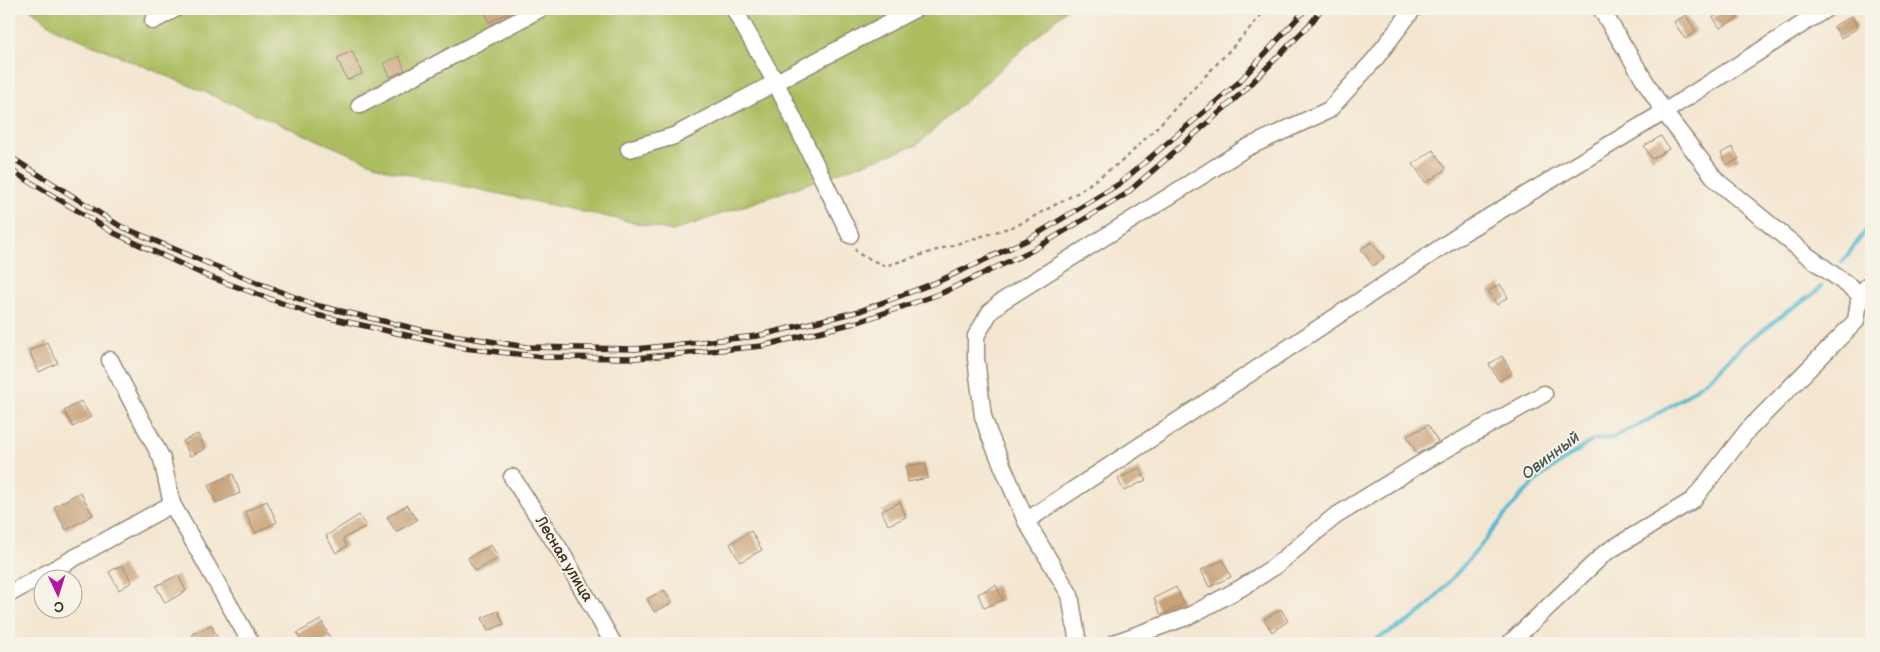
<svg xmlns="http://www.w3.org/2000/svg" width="1880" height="652" font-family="'Balsamiq Sans',sans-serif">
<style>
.green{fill:#acbd61;stroke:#747440}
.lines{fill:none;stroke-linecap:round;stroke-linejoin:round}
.stream{stroke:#53bad2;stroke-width:4}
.building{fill:#c8a177}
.minor-casing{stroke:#988878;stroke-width:19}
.path{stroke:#988878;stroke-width:2.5;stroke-dasharray:4 4;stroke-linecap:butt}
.minor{stroke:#fff;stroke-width:16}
.rail-casing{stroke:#3b2a1e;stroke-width:5.5}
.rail{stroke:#f7f3e8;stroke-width:4;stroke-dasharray:11;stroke-linecap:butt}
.labels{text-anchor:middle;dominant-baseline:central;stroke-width:4;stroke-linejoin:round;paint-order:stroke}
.street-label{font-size:15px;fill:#3b2a1e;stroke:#f7f3e8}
.water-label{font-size:16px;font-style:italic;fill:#425554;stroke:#f7f3e8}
</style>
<rect width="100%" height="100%" fill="#f7f3e8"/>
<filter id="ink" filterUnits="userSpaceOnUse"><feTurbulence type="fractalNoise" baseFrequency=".02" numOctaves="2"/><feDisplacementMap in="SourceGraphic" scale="10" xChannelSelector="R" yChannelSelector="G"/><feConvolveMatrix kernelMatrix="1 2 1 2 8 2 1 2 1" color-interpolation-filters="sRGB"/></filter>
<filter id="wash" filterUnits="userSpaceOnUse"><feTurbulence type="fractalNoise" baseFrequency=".0096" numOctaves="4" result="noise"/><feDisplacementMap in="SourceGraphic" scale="20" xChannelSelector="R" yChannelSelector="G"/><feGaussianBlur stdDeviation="1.12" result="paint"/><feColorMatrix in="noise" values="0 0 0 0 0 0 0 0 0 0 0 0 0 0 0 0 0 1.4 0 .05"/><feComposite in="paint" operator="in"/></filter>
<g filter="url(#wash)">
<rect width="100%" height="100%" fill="#f4e7d2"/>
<polygon class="green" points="30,9 1067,9 917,145 673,231 388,170 56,29"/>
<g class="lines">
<g class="stream">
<polyline points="1842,262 1871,224"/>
<polyline points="1369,643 1411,620 1426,608 1472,556 1519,498 1543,475 1593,440 1612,438 1643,423 1686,396 1717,372 1741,347 1785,313 1813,294 1822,286"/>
</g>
</g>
<g id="blocks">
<g class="building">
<polygon points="484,9 517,9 489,22"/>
<polygon points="1727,9 1732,9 1738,18 1720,28 1713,17"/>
<polygon points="1686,15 1696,32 1685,39 1674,22"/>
<polygon points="1852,16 1858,28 1841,38 1834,26"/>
<polygon points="352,51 362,74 347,80 337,58"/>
<polygon points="399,56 405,70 390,77 384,63"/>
<polygon points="1661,136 1669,149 1652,159 1644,146"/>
<polygon points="1732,147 1739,159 1727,165 1721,153"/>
<polygon points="1433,150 1446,169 1426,183 1413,164"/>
<polygon points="1372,242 1384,258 1373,266 1361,249"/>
<polygon points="1500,284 1508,297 1497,305 1489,291"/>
<polygon points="47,342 58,363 39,372 29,351"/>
<polygon points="1502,356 1512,373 1499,381 1489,364"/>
<polygon points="81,401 91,417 73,427 64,411"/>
<polygon points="1428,425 1438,442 1417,454 1407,436"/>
<polygon points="198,434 205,449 190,456 183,441"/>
<polygon points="925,463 928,478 908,482 906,466"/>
<polygon points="1139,468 1146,480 1124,491 1118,479"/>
<polygon points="233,474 240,493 216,503 208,485"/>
<polygon points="80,492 93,515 66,530 54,507"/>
<polygon points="267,501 277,522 255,533 245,512"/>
<polygon points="900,502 906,517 888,525 882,511"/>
<polygon points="407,505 417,520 396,532 387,517"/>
<polygon points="359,515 366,526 343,539 347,546 336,553 326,536"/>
<polygon points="751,531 762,550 740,562 730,544"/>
<polygon points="491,545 499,558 475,571 468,558"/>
<polygon points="1223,560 1231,577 1209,587 1201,570"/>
<polygon points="122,565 132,582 119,590 109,572"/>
<polygon points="178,575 186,591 165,603 156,586"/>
<polygon points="996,585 1003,600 984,608 978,594"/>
<polygon points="1176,587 1184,604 1161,615 1154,598"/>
<polygon points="664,590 672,603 654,612 647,599"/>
<polygon points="1281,609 1288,621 1272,632 1264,619"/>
<polygon points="498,611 504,624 488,631 482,618"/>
<polygon points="321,620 330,638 321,643 302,643 297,633"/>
<polygon points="211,625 220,643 196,643 192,634"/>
</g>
</g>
</g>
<g filter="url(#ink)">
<use href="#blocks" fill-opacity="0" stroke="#988878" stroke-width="1"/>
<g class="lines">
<defs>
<g id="minor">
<polyline points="734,9 776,83 850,235"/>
<polyline points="1601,9 1664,112 1717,181 1808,256 1860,294"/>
<polyline points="153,21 175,9"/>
<polyline points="360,105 540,9"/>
<polyline points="629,149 674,136 915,9"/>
<polyline points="110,360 162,459 172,504 251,643"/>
<polyline points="512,477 560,550 613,643"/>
<polyline points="1026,521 1469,229 1664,112 1826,9"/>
<polyline points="9,594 172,504"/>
<polyline points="1078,643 1070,595 1026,521 989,434 983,416 976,358 976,336 990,312 1001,302 1246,148 1329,110 1375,59 1413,9"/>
<polyline points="1114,643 1189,616 1241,588 1274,567 1334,517 1425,461 1544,394"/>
<polyline points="1510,643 1605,553 1693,500 1747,431 1856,321 1860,294 1871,283"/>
</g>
</defs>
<use href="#minor" class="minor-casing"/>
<polyline class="path" points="855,248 857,253 885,266 1018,225 1077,193 1126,158 1162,122 1245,34 1266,9"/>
<use href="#minor" class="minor"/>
<defs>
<g id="rail">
<polyline points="9,156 120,226 212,265 315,305 421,330 526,347 636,349 757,336 860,311 937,282 1027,240 1119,184 1238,83 1306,9"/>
<polyline points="9,169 114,233 207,276 312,314 464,348 543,357 636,358 762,346 858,322 942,293 1033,250 1126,194 1244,91 1312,22 1321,9"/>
</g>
</defs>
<use href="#rail" class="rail-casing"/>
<use href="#rail" class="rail"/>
</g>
</g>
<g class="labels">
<g class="street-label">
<text transform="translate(564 559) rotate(59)">Лесная улица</text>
</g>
<g class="water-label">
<text transform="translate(1551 456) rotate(-37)">Овинный</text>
</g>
</g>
<rect width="1880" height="652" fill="none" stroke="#f7f3e8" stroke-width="30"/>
<g transform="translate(58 594) rotate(176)"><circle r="24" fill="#f7f3e8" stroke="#aca397"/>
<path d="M0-4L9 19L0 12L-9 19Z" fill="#b5179e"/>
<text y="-8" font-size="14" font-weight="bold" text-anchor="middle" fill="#3b2a1e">С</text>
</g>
</svg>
